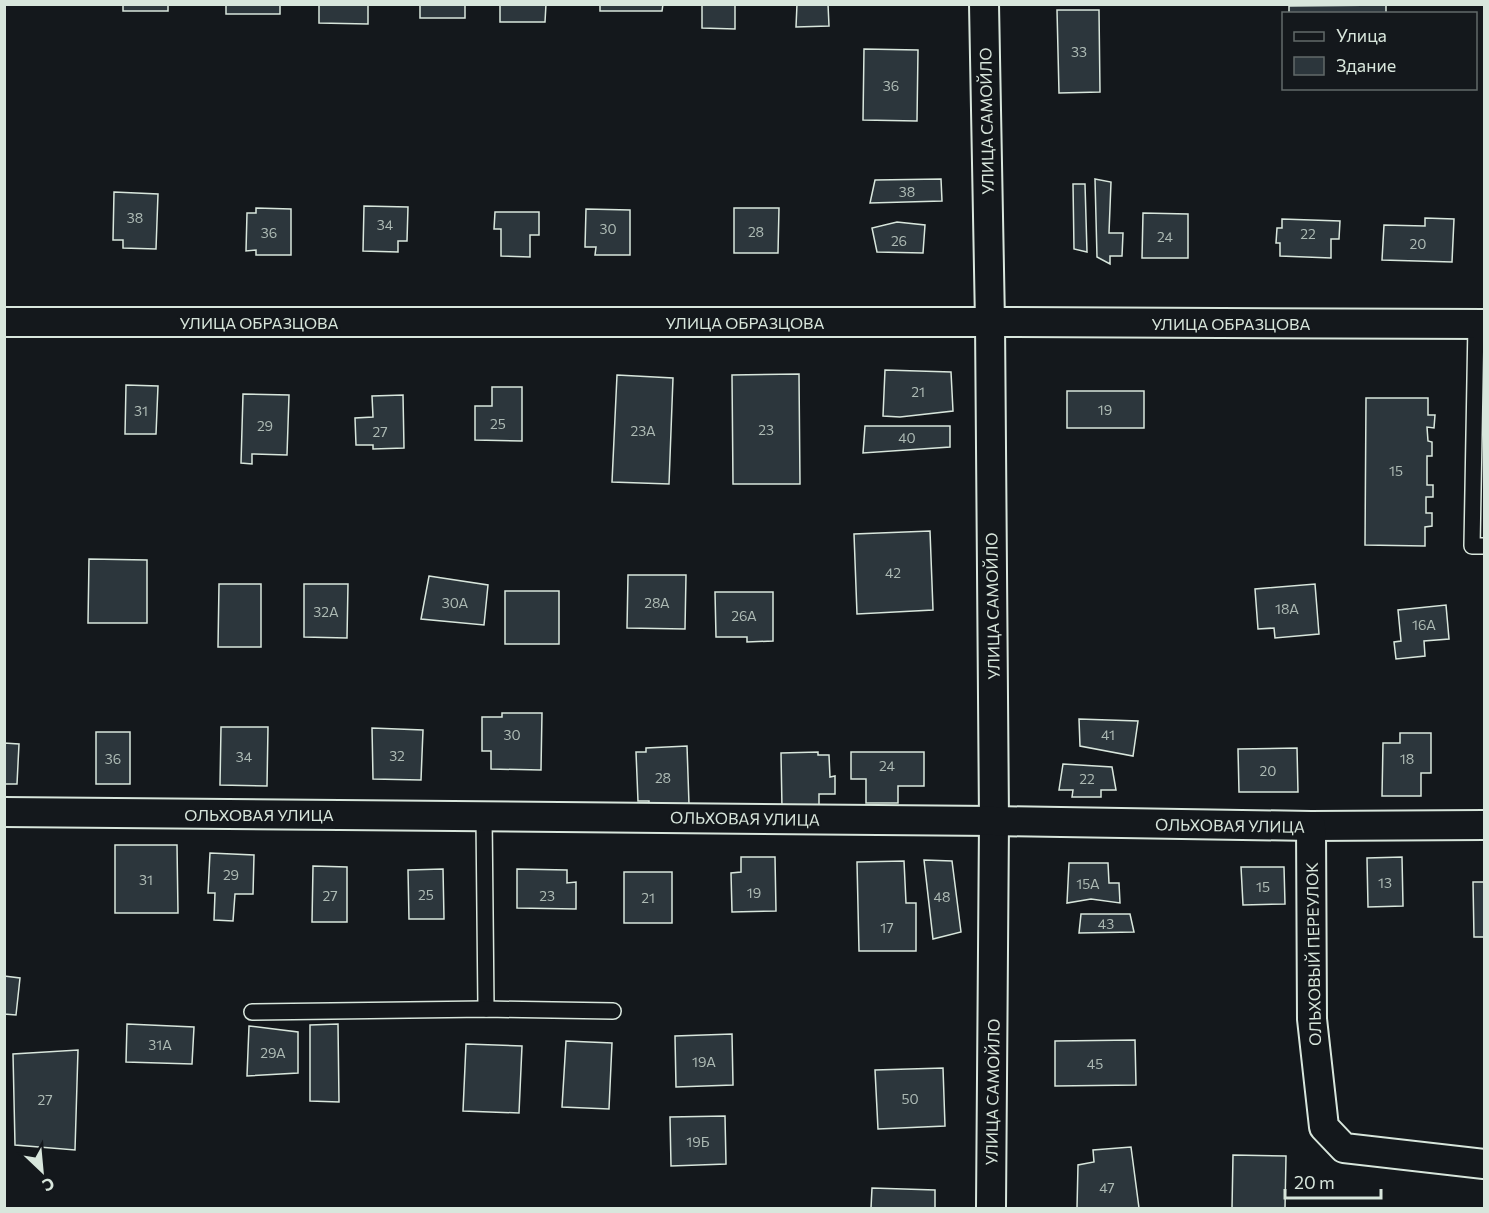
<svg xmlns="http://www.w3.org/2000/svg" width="1489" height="1213" font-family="Commissioner,sans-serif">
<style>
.building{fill:#2c363c;stroke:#d8e6dc;stroke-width:1.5}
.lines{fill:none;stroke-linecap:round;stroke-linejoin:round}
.service-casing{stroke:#d8e6dc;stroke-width:18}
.minor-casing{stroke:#d8e6dc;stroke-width:32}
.service{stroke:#14181c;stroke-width:15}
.minor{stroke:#14181c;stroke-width:28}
.labels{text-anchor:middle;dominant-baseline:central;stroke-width:4.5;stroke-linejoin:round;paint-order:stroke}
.number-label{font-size:14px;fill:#adbab4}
.street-label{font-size:16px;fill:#d8e6dc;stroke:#14181c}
</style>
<rect width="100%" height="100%" fill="#14181c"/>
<g class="building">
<rect x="123" y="4" width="45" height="7"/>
<rect x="226" y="4" width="54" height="10"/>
<polygon points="319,4 368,4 368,24 319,23"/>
<rect x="420" y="4" width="45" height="14"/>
<polygon points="500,4 546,4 545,22 500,22"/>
<polygon points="600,4 663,4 662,11 600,11"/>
<polygon points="702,4 735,4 735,29 702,28"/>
<polygon points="797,4 828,4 829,26 796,27"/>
<polygon points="1386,5 1386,14 1289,14 1289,6"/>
<polygon points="1057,10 1099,10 1100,92 1059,93"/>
<polygon points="864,49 918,50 917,121 863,120"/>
<polygon points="941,179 942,201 870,203 875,180"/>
<polygon points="1095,179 1111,182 1109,233 1123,233 1122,256 1110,256 1110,264 1097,257"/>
<polygon points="1073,184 1085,184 1087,252 1074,249"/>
<polygon points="114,192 158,194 156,249 123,248 123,240 113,240"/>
<polygon points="364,206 408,207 407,241 398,241 398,252 363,251"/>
<polygon points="256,208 291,209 291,255 256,255 256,250 246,251 247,213 256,213"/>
<polygon points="734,208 779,208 778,253 734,253"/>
<polygon points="586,209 630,210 630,255 595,255 596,247 585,247"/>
<polygon points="495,212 539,212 539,235 530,235 530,257 501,256 501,229 494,229"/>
<polygon points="1143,213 1188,214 1188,258 1142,258"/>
<polygon points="1425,218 1454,219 1452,262 1382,260 1384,225 1425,226"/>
<polygon points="1282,219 1340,221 1339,239 1331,239 1331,258 1280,256 1280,243 1276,243 1277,228 1282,228"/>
<polygon points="897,222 925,225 923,253 877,252 872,228"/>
<polygon points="885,370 951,372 953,411 900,417 883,416"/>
<polygon points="799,374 800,484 733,484 732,375"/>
<polygon points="617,375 673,378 669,484 612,482"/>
<polygon points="126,385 158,386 156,434 125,434"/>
<polygon points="492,387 522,387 522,441 475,440 475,406 492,406"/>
<rect x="1067" y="391" width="77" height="37"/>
<polygon points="243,394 289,395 287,455 252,454 252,464 241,463"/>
<polygon points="403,395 404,448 373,449 373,445 356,445 355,418 373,417 372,396"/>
<polygon points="1366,398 1428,398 1428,415 1435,415 1434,428 1427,427 1428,441 1432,442 1432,456 1427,456 1427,485 1433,485 1433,497 1426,497 1426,513 1432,513 1432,526 1425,527 1425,546 1365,545"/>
<polygon points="865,426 950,426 950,447 863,453"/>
<polygon points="930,531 933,610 857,614 854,534"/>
<polygon points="89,559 147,560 147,623 88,623"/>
<polygon points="628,575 686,575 685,629 627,628"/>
<polygon points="429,576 488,585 484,625 421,619"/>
<polygon points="219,584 261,584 261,647 218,647"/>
<polygon points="304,584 348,584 347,638 304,637"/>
<polygon points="1315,584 1319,634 1275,638 1274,628 1258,629 1255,589"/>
<rect x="505" y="591" width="54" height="53"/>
<polygon points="715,592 773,592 773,641 747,642 747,637 716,637"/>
<polygon points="1446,605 1449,639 1424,641 1425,656 1396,659 1394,642 1401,641 1398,610"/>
<polygon points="502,713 542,713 541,770 491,769 491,751 482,751 482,717 502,717"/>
<polygon points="1079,719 1138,721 1133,756 1080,746"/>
<polygon points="221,727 268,727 267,786 220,785"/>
<polygon points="372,728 423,730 421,780 373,779"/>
<rect x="96" y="732" width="34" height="52"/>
<polygon points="1400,733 1431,733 1431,773 1421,773 1421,796 1382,796 1383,743 1400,743"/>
<polygon points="4,743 19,744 17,784 4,784"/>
<polygon points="687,746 689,804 649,805 649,801 638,801 636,752 646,752 646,748"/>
<polygon points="1297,748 1298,792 1239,792 1238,749"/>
<polygon points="818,752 818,755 829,755 830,777 835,776 835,794 819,794 819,807 782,808 781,753"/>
<polygon points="851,752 924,752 924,786 898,786 898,803 866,803 866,779 851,779"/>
<polygon points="1063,764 1112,767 1116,790 1101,790 1101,797 1072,797 1073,790 1059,790"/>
<polygon points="115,845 177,845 178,913 115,913"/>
<polygon points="210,853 254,855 253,894 235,894 233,921 214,920 215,893 208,893"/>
<polygon points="741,857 775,857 776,911 732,912 731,873 741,872"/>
<polygon points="1402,857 1403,906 1368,907 1367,858"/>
<polygon points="924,860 952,861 961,932 933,939"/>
<polygon points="904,861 906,903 916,903 916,951 859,951 857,862"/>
<polygon points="1069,863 1108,863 1109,883 1119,883 1120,903 1091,899 1067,903"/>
<polygon points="313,866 347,867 347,922 312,922"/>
<polygon points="1241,867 1284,867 1285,904 1243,905"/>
<polygon points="443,869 444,919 409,919 408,870"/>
<polygon points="517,869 567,870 567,883 576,882 576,909 517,908"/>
<rect x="624" y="872" width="48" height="51"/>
<polygon points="1473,882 1484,882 1484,937 1474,937"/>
<polygon points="1081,914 1130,914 1134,932 1079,933"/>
<polygon points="4,976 20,978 16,1015 4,1014"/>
<polygon points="127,1024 194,1027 192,1064 126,1062"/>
<polygon points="338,1024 339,1102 310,1101 310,1025"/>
<polygon points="249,1026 298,1032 298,1073 247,1076"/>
<polygon points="732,1034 733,1085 676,1087 675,1036"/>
<polygon points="1135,1040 1136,1085 1055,1086 1055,1041"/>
<polygon points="566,1041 612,1043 609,1109 562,1107"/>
<polygon points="466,1044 522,1046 519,1113 463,1111"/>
<polygon points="78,1050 75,1150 15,1145 13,1054"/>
<polygon points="943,1068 945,1126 878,1129 875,1070"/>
<polygon points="725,1116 726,1164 671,1166 670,1117"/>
<polygon points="1131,1147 1139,1208 1077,1208 1078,1165 1094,1162 1093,1150"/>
<polygon points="1233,1155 1286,1156 1285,1208 1232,1208"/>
<polygon points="872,1188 935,1190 935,1208 871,1208"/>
</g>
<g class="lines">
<defs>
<g id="service">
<polyline points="1476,324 1472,546 1484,546"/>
<polyline points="484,816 486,1009"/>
<polyline points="252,1012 486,1009 613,1011"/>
</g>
<g id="minor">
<polyline points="984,4 990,322 994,821 991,1208"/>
<polyline points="4,322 990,322 1484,324"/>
<polyline points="4,812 994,821 1311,826 1484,825"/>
<polyline points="1311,826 1312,1019 1324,1127 1344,1148 1484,1164"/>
</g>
</defs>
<use href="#service" class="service-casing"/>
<use href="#minor" class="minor-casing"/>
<use href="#service" class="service"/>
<use href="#minor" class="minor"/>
</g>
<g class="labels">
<g class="number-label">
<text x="1079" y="51">33</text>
<text x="891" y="85">36</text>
<text x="907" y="191">38</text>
<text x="135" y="217">38</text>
<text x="385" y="224">34</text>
<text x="608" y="228">30</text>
<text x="756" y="231">28</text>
<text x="269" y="232">36</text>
<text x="1308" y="233">22</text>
<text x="1165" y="236">24</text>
<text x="899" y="240">26</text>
<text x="1418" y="243">20</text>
<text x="918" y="391">21</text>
<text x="1105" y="409">19</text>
<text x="141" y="410">31</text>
<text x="498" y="423">25</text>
<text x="265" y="425">29</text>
<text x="766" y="429">23</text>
<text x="643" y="430">23А</text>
<text x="380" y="431">27</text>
<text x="907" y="437">40</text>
<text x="1396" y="470">15</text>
<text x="893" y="572">42</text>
<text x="455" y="602">30А</text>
<text x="657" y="602">28А</text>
<text x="1287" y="608">18А</text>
<text x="326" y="611">32А</text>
<text x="744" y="615">26А</text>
<text x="1424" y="624">16А</text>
<text x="512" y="734">30</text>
<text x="1108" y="734">41</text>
<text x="397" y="755">32</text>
<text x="244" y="756">34</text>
<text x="113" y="758">36</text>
<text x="1407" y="758">18</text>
<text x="887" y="765">24</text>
<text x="1268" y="770">20</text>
<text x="663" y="777">28</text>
<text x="1087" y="778">22</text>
<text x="231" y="874">29</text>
<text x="146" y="879">31</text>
<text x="1385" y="882">13</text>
<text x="1088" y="883">15А</text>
<text x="1263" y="886">15</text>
<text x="754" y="892">19</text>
<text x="426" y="894">25</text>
<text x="330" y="895">27</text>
<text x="547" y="895">23</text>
<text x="942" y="896">48</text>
<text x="648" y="897">21</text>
<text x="1106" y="923">43</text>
<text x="887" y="927">17</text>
<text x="160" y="1044">31А</text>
<text x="273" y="1052">29А</text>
<text x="704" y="1061">19А</text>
<text x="1095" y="1063">45</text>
<text x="910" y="1098">50</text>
<text x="45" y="1099">27</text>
<text x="698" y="1141">19Б</text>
<text x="1107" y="1187">47</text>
</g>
<g class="street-label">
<text transform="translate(986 121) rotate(-91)">УЛИЦА САМОЙЛО</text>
<text x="259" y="322">УЛИЦА ОБРАЗЦОВА</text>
<text x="745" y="322">УЛИЦА ОБРАЗЦОВА</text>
<text x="1231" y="323">УЛИЦА ОБРАЗЦОВА</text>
<text transform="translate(992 606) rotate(-91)">УЛИЦА САМОЙЛО</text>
<text x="259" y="814">ОЛЬХОВАЯ УЛИЦА</text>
<text transform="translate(745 818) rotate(1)">ОЛЬХОВАЯ УЛИЦА</text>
<text transform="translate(1230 825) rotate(1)">ОЛЬХОВАЯ УЛИЦА</text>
<text transform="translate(1313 954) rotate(-91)">ОЛЬХОВЫЙ ПЕРЕУЛОК</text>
<text transform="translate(992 1092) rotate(-89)">УЛИЦА САМОЙЛО</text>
</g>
</g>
<rect width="1489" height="1213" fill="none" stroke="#d8e6dc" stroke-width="12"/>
<rect x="1282" y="12" width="195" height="78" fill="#14181c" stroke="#626a69" stroke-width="1.5"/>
<rect x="1294" y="32" width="30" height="9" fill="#14181c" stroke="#626a69" stroke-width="1.5"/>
<text x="1336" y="42" font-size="18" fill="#d8e6dc">Улица</text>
<rect x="1294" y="57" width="30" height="18" fill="#2c363c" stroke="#626a69" stroke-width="1.5"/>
<text x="1336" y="72" font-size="18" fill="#d8e6dc">Здание</text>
<g transform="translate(42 1171) rotate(154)" stroke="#14181c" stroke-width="4.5" paint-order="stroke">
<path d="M0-4.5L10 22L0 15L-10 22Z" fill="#d8e6dc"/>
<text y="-9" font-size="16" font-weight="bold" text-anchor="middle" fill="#d8e6dc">С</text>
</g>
<path d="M1285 1189v9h96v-9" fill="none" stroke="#d8e6dc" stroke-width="3"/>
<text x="1294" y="1189" font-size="18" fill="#d8e6dc" stroke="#14181c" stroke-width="4.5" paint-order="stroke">20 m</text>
</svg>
